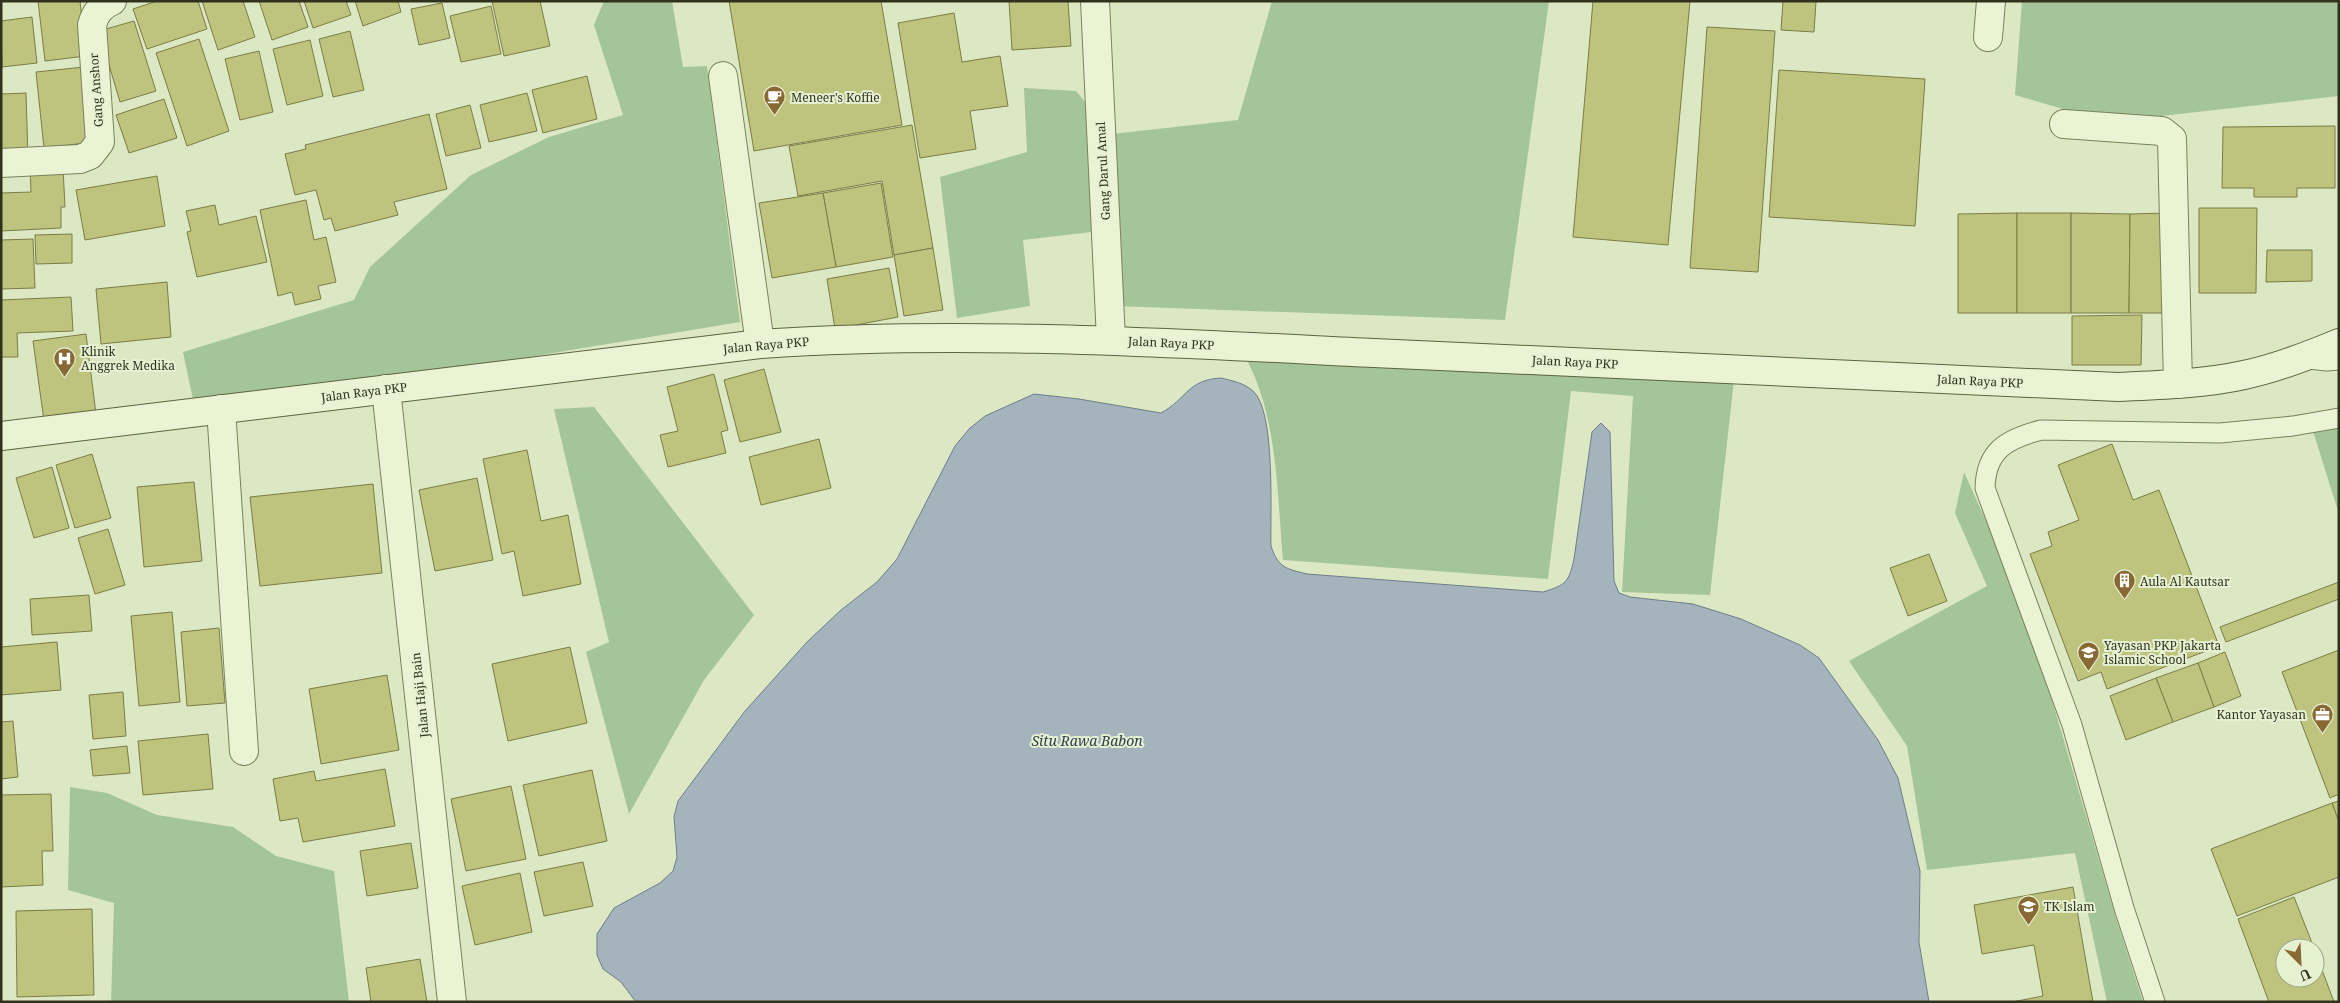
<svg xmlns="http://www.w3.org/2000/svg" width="2340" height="1003" font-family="'Noto Serif',serif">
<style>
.green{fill:#a3c599}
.water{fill:#a5b4bc;stroke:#6d7e89}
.building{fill:#bec37d;stroke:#7b7d45}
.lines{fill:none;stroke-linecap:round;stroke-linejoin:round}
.lane-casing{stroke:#7a815c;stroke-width:21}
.street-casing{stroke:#7a815c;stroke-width:30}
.secondary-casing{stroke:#5d623f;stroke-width:30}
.lane{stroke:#eaf4d5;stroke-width:19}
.street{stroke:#eaf4d5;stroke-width:28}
.secondary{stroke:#eaf4d5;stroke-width:28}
.labels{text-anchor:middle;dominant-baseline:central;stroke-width:4;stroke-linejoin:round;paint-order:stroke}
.street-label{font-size:12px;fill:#30321e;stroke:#e6f1d2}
.poi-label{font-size:12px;fill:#30321e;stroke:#e6f1d2;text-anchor:start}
.water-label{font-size:14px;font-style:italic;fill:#2f3d50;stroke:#e6f1d2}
</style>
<rect width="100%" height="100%" fill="#dce8c3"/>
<g class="green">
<polygon points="604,1 672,1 683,67 707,66 740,322 456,369 195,409 183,352 354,300 370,267 471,175 549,137 623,115 594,25"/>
<polygon points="1272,1 1549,1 1505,320 1115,306 1100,231 1023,240 1030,306 957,318 940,177 1027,152 1024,88 1076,91 1112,134 1238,120"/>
<polygon points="2022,1 2339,1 2339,96 2108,122 2015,95"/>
<path d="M1248,362L1521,366L1734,380L1710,595L1622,592L1633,396L1571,391L1548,579L1283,560C1277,494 1278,422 1248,362Z"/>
<polygon points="594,407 754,615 704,680 629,814 586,652 609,642 554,409"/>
<polygon points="2339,421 2339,511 2338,511 2313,431"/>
<polygon points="1964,472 2025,608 2116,918 2143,1002 2107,1002 2075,853 1927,870 1907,746 1849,661 1987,586 1955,513"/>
<polygon points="70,787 107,793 157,815 233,827 276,856 334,871 349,1002 111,1002 114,903 68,890"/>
</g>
<path class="water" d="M1221,378C1233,381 1244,383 1253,391C1276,411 1270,515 1271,546C1278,568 1287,569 1307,574L1543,592C1566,585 1569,582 1574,559L1592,432L1601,423L1610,432L1614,581L1619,593L1630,597L1693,604L1741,619L1800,645L1819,658L1878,740L1898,778L1920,871L1919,942L1929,1002H636L621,982L603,969L597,955V934L614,908L660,883L673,871L677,857L674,817L678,801L745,711L807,642L841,610L877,582L897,559L955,446L969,429L985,416L1034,394L1079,399L1161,413C1187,399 1187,380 1221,378Z"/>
<g class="building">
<polygon points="38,1 80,1 86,56 45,61"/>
<polygon points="157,1 198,1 207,29 147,49 133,9"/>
<polygon points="202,1 243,1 255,37 218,50"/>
<polygon points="259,1 299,1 308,27 272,40"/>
<polygon points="304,1 346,1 351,15 313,28"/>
<polygon points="355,1 398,1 401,12 363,26"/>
<polygon points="492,1 540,1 550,46 504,56"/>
<polygon points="729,1 881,1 902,125 754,151"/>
<polygon points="1009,1 1068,1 1071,46 1012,50"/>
<polygon points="1593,1 1690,1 1668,245 1573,237"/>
<polygon points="1783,1 1816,1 1814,32 1781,30"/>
<polygon points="442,3 450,38 419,45 411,9"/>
<polygon points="491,6 501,54 461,62 450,16"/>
<polygon points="954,13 962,62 1000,56 1008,106 970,111 976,149 920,158 898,23"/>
<polygon points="32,17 37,63 2,67 1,21"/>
<polygon points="134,21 156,91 120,102 99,31"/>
<polygon points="1707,27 1775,31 1758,272 1690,268"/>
<polygon points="350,31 364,90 333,97 319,39"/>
<polygon points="199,39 229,131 187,146 156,53"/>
<polygon points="310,40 323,96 287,105 273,49"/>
<polygon points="259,51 273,112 240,120 225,59"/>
<polygon points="84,67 93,142 44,148 36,72"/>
<polygon points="1779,70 1925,79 1915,226 1769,217"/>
<polygon points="587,76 597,119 543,133 532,90"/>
<polygon points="26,93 28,157 1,158 1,94"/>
<polygon points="527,93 537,131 489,142 480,105"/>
<polygon points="164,99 177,138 129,153 116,115"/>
<polygon points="470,105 481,148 446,156 436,114"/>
<polygon points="429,114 447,189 394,202 398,215 335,231 331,218 324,220 316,190 295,195 285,154 306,149 305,145"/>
<polygon points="912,125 933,248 894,255 882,181 798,196 789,146"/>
<polygon points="2335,126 2335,188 2297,188 2297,197 2254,197 2254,188 2222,188 2223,127"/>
<polygon points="63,168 65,207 61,207 61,228 1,231 1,193 31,192 30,170"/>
<polygon points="157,176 165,226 85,240 76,190"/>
<polygon points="881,183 893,257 836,267 823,193"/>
<polygon points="823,193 836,267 772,278 759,203"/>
<polygon points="306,200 314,240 326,237 336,282 318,286 321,299 295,305 292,292 278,296 260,210"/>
<polygon points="215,205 219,225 256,216 267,262 197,277 187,232 191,231 186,211"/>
<polygon points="2199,208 2257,208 2256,293 2199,293"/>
<polygon points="2017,213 2017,313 1958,313 1958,214"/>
<rect x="2017" y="213" width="54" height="100"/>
<polygon points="2071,213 2130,214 2129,313 2071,313"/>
<polygon points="2167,213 2166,313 2129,313 2130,214"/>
<polygon points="72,234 72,263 36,264 35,235"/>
<polygon points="33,239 35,288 1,289 1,240"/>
<polygon points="933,248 943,310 904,316 894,255"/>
<polygon points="2267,250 2312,250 2312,281 2266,282"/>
<polygon points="889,268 898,317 835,329 827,279"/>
<polygon points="167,282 171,337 101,344 96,289"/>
<polygon points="71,297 73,331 17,333 18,357 1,357 1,300"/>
<polygon points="2142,315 2141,365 2072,365 2072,316"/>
<polygon points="86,334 96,414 44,421 33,341"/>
<polygon points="764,369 781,432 740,442 724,380"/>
<polygon points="714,374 728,430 721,432 726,453 668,467 660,435 678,431 667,387"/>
<polygon points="819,439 831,488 761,505 749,457"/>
<polygon points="2112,444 2133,500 2159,490 2219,646 2107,689 2101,672 2078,681 2030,554 2052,546 2048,532 2079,520 2058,465"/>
<polygon points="527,450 541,521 568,515 581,584 523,596 514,551 502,554 483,459"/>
<polygon points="92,454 111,518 75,528 56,465"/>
<polygon points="52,467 69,528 34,538 16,478"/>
<polygon points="477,478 493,560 435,571 419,490"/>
<polygon points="194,482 202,561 144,567 137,487"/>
<polygon points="373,484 382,573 260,586 250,497"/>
<polygon points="108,529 125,585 95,594 78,538"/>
<polygon points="1929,554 1947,601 1908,616 1890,568"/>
<polygon points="2339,582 2339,599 2226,642 2220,627"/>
<polygon points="89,595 92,631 32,635 30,599"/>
<polygon points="172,612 180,702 139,706 131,616"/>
<polygon points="219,628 225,703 187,706 181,632"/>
<polygon points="57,642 61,690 1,695 1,647"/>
<polygon points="570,647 587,723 508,741 492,664"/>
<polygon points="2339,650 2339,794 2330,798 2282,672"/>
<polygon points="2225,652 2241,696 2214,707 2198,663"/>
<polygon points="2198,663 2214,707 2173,722 2156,678"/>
<polygon points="387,675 399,750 321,764 309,689"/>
<polygon points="2156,678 2173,722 2126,740 2110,696"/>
<polygon points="123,692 126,736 93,739 89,695"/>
<polygon points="13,721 18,777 1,779 1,722"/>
<polygon points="208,734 213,789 143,795 138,741"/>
<polygon points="127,746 130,773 93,776 90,750"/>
<polygon points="385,769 395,826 303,842 298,818 280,821 273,779 314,771 316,781"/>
<polygon points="592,770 607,841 539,856 523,785"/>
<polygon points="511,786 526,859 466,871 451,799"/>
<polygon points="51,794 53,851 42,851 43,885 1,887 1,795"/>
<polygon points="2339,801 2339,822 2332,803"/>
<polygon points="2332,803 2339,822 2339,877 2237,916 2211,849"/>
<polygon points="411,843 418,888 367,896 360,851"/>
<polygon points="583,862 593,906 544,916 534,872"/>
<polygon points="520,873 532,932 475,945 462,886"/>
<polygon points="2073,887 2093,1002 2012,1002 2043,996 2034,945 1982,954 1974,905"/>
<polygon points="2294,897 2314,948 2285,948 2285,978 2315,978 2315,951 2334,1002 2269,1002 2238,919"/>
<polygon points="92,909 94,995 17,997 16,911"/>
<polygon points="420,959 427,1002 371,1002 366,968"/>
</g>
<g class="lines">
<defs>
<g id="lane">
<polyline points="2308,359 2327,361 2339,360"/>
<path d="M2155,1002L2124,908L2072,725L1985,488C1986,450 2007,439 2041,430L2220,433L2293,426L2339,418"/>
</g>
<g id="street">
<polyline points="1095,1 1111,340"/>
<polyline points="1988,37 1991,1"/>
<polyline points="723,76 760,344"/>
<polyline points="2064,124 2162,131 2172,139 2178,384"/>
<path d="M1,163L80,159L90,155L100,142L92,25C95,14 100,6 112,1"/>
<polyline points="386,389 452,1002"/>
<polyline points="221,409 244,751"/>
</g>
<path id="secondary" d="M1,436L760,344C964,330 1169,343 1374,353C1622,364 1870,375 2118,387C2160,385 2203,384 2244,375C2277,368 2308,356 2339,343"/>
</defs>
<use href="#lane" class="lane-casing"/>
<use href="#street" class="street-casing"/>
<use href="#secondary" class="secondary-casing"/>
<use href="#lane" class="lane"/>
<use href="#street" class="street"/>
<use href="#secondary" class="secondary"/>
</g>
<defs>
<symbol id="cafe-pin" viewBox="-11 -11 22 30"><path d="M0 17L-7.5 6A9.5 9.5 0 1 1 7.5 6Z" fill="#896933" stroke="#e6f1d2"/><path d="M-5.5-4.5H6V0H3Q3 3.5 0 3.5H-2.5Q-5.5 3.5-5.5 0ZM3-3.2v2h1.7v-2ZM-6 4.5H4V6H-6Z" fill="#fff"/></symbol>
<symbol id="hospital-pin" viewBox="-11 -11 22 30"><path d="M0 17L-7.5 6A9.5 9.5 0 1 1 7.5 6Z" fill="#896933" stroke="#e6f1d2"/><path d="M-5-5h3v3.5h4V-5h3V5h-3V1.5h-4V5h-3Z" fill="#fff"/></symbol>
<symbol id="building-pin" viewBox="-11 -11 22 30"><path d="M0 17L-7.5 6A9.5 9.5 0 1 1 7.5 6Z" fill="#896933" stroke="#e6f1d2"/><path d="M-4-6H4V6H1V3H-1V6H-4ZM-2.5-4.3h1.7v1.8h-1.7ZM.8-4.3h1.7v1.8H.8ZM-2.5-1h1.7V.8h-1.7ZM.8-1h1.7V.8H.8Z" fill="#fff"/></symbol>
<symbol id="school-pin" viewBox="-11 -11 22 30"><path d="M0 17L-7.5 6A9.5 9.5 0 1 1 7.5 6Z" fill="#896933" stroke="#e6f1d2"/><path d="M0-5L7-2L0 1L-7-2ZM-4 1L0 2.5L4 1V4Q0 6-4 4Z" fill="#fff"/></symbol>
<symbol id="office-pin" viewBox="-11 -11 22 30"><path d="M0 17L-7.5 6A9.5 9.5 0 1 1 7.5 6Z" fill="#896933" stroke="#e6f1d2"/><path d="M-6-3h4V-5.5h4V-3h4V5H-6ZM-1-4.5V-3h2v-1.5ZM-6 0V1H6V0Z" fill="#fff"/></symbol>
</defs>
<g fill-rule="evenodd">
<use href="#cafe-pin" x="762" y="84" width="25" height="34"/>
<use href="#hospital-pin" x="52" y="346" width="25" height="34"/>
<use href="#building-pin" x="2112" y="568" width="25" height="34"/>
<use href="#school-pin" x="2076" y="640" width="25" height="34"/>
<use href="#office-pin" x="2310" y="702" width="25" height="34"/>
<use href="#school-pin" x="2016" y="894" width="25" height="34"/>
</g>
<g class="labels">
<g class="street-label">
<text transform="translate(96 90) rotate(-94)">Gang Anshor</text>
<text transform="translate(1103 171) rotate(-93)">Gang Darul Amal</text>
<text transform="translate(1171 343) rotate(3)">Jalan Raya PKP</text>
<text transform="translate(766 345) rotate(-5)">Jalan Raya PKP</text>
<text transform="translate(1575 362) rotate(3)">Jalan Raya PKP</text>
<text transform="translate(1980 381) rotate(3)">Jalan Raya PKP</text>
<text transform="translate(364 392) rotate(-7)">Jalan Raya PKP</text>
<text transform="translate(420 695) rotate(-96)">Jalan Haji Bain</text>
</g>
<g class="poi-label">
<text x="791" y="97">Meneer's Koffie</text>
<text x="81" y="351">Klinik<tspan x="81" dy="14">Anggrek Medika</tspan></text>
<text x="2140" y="581">Aula Al Kautsar</text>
<text x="2104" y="645">Yayasan PKP Jakarta<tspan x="2104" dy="14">Islamic School</tspan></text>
<text x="2306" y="714" text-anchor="end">Kantor Yayasan</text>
<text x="2044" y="906">TK Islam</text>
</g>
<g class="water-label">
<text x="1087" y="740">Situ Rawa Babon</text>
</g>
</g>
<rect width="2340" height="1003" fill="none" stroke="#30321e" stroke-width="5"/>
<g transform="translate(2300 963) rotate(156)"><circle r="24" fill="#e6f1d2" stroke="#9da58a"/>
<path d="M0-4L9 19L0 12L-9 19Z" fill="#896933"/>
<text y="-8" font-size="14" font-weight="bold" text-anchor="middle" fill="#30321e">U</text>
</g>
</svg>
